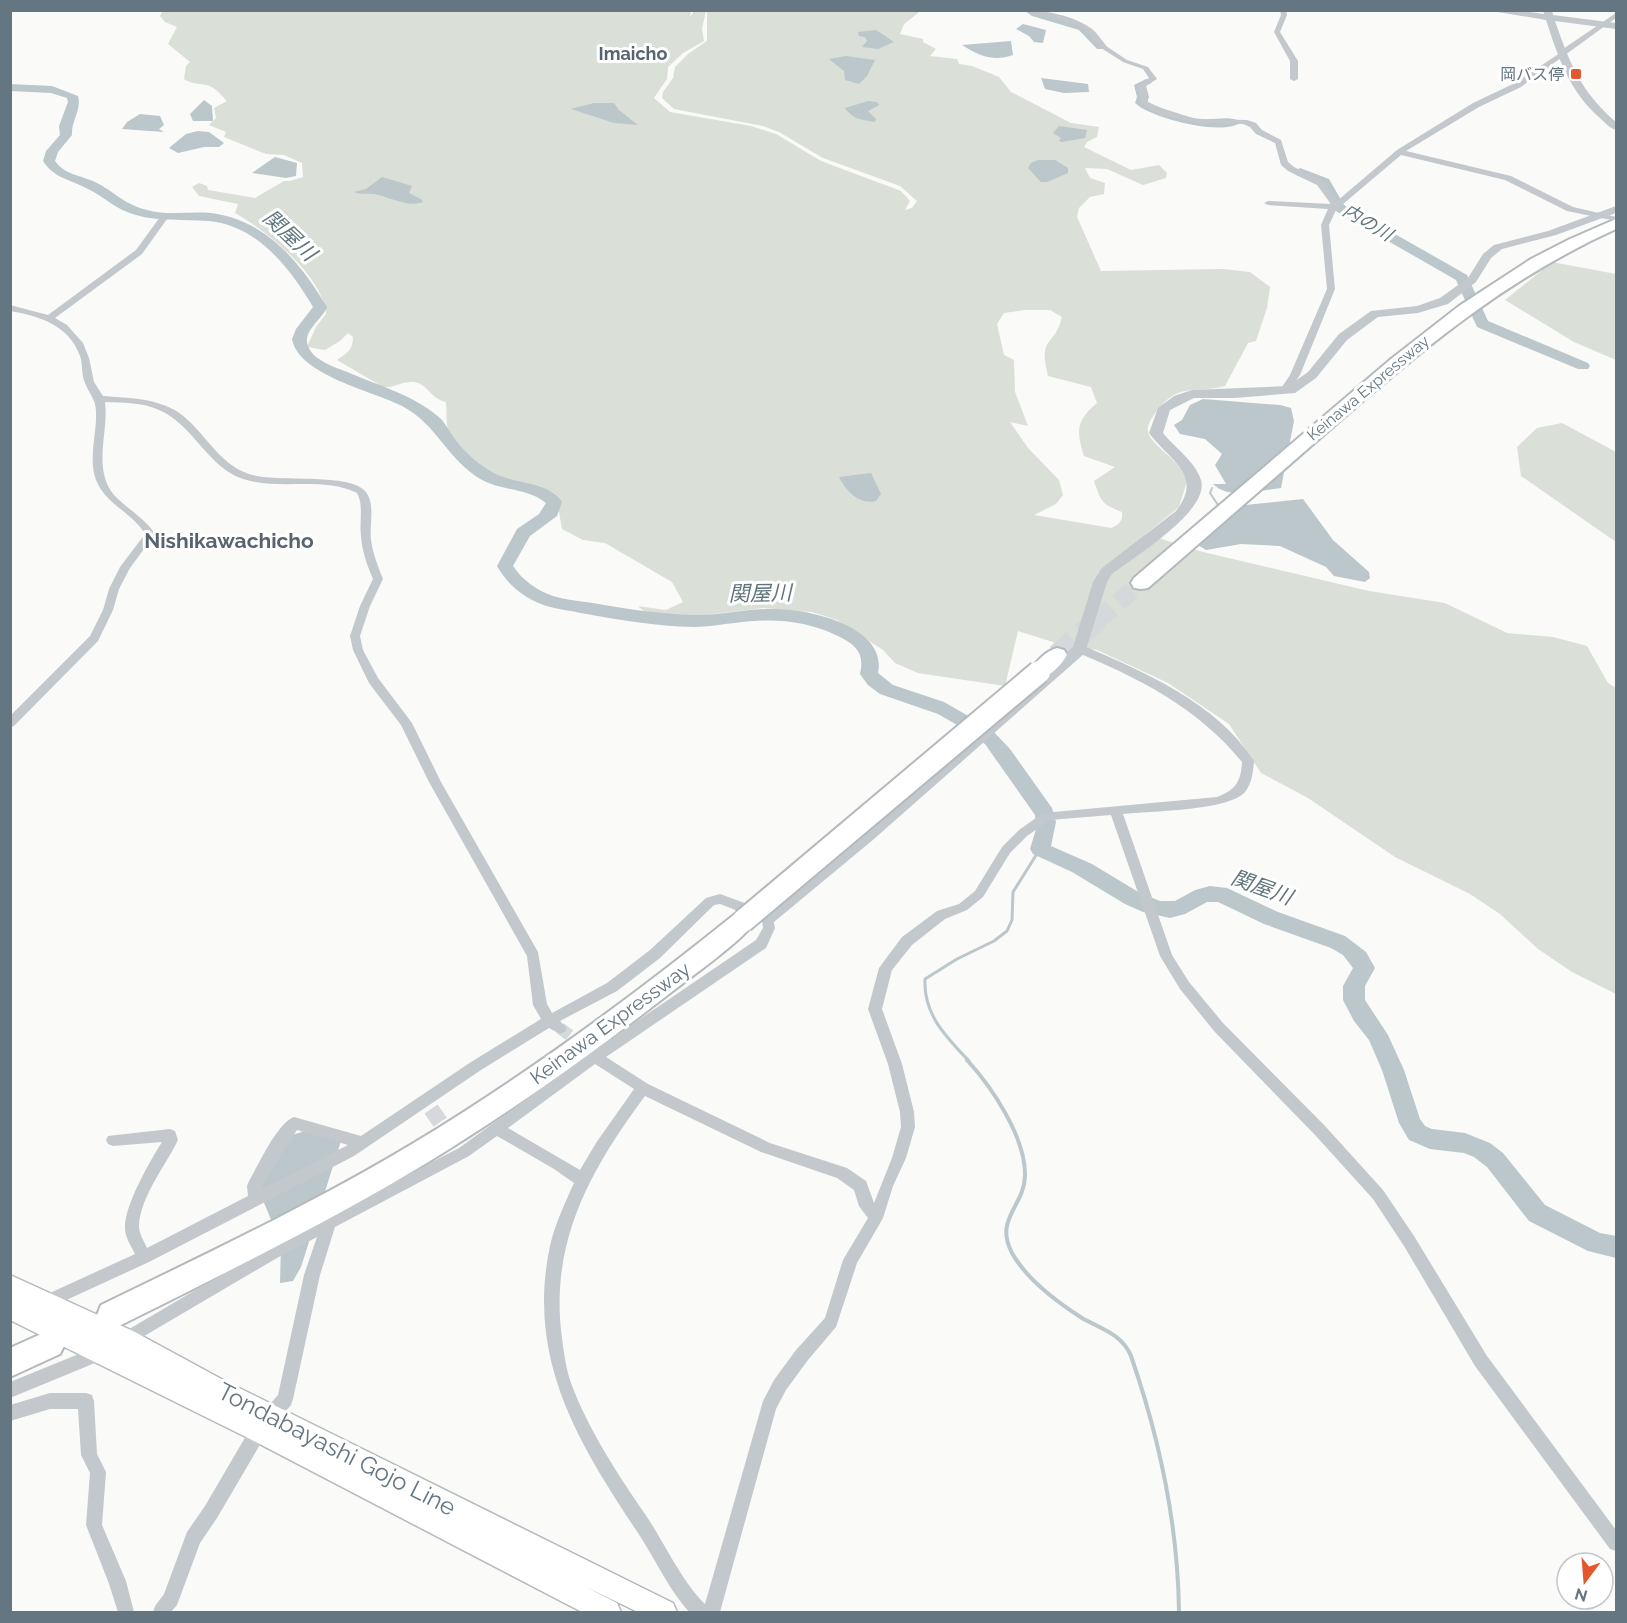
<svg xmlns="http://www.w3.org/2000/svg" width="1627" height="1623" font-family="Raleway,'Noto Sans JP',sans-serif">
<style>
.green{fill:#dadfd7;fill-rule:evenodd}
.water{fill:#bbc7cb}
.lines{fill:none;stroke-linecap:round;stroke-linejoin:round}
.stream-far2{stroke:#bbc7cb;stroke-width:2}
.stream-far1{stroke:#bbc7cb;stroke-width:3}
.stream{stroke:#bbc7cb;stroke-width:4}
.river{fill:#bbc7cb;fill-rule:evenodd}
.minor-tunnel-far1{stroke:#d5d9db;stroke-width:12;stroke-dasharray:12 6;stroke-linecap:butt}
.minor-tunnel{stroke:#d5d9db;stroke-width:16;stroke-dasharray:16 8;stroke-linecap:butt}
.motorway-tunnel-far1{stroke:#d5d9db;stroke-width:18;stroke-dasharray:18 9;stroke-linecap:butt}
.motorway-tunnel{stroke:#d5d9db;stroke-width:22;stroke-dasharray:22 11;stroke-linecap:butt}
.secondary-casing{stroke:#b3babf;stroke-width:3}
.motorway-casing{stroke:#b4b9bd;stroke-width:4}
.minor{fill:#c3c8cc;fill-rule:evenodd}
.tertiary{fill:#c3c8cc;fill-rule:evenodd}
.secondary{fill:#fff;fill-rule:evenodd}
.motorway{fill:#fff;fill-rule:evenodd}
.motorway-bridge-casing{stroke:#b4b9bd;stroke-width:26;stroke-linecap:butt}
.motorway-bridge{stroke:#fff;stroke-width:22}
.poi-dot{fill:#e4572e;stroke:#fff;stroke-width:2}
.labels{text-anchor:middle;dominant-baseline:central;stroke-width:6;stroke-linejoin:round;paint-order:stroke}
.far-poi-label{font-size:16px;fill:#657683;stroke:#fff;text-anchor:end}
.far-street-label{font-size:16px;fill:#657683;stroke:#fff}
.far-neighbourhood-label{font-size:18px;font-weight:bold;fill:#57646e;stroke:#fff}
.far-water-label{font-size:18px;font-style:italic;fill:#60757c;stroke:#fff}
.street-label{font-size:20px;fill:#657683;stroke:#fff}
.water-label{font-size:21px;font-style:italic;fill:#60757c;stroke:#fff}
.neighbourhood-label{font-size:21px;font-weight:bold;fill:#57646e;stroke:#fff}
.near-street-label{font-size:24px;fill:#657683;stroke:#fff}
</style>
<rect width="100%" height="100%" fill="#fafaf8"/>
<g class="green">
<path d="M163,10L691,11L690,17L694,11H706L702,29L704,41L683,53L668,67L667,79L654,98L670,112L751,126L776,134L821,161L901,191L910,201L905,210L912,208L917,201L900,186L823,158L779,132L763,126L674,109L662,98L663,92L673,78L675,67L688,54L707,41V11H918V13L904,24L900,34L923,39V42L936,49L930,56L957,59L959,64L972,66L999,77L1011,92L1071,123L1099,127L1097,137L1087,142L1084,147L1131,170L1159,165L1167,173L1166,178L1143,185L1107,169L1085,168L1090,178L1105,183L1104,194L1090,197L1079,208L1077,217L1101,271L1223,269L1250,272L1270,287L1267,308L1256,341L1248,343L1225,386C1189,395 1178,380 1152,418C1146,427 1146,434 1154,442C1166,455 1181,464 1187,481L1179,507L1146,534L1203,552L1369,591L1445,603L1507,633L1553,637L1587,646L1608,683L1616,688V994L1572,972L1538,949L1500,914L1470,894L1395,857L1308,798L1261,773L1229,724L1168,683L1097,650L1059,644L1018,631L1005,686L918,673L895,663L883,650L837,620L812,612L763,608L697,616L646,613L638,606L666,610L683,602L672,582L605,543L583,540L562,529L558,506L553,494C535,486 516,486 499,479C484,472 454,445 448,430C446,422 447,411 446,402C429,398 428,383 413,382C402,381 394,388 383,387L337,360C347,353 353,350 353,337L348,333L340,341L325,350L307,347L316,327L326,314C323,276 266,230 235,213L238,204L199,196L192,187L199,183L207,186L208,190L255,198L284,181H290L303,177L302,163L284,155L266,154L224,137L226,132L209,125L216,118L214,108L227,101C221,95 215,87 207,85C197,83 194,85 184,79L186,66L190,62L168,44L177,27L165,22L160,16ZM1025,310H1050L1062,317C1054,349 1038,334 1048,376L1091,387L1097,403C1076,421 1076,430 1084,456L1115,467L1094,481C1101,501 1101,504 1122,512C1123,521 1119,525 1111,528L1034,515L1056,504L1063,495L1059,480L1028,448L1010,422L1028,426L1015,392L1014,360L1004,355L997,324L1004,313Z"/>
<polygon points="1552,262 1616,274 1616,360 1574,342 1505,300"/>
<polygon points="1562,423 1616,452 1616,542 1521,476 1517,447 1537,428"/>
</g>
<g class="water">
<polygon points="1023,24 1046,30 1043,43 1034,42 1029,36 1016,29"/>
<polygon points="876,30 894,42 878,49 862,47 867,41 865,37 859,36 858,32"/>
<path d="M1011,41L1013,55C994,62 979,56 962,45Z"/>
<polygon points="846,56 875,60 867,76 859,84 845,80 844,71 829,59"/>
<polygon points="1041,78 1088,84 1089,92 1064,93 1045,89"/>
<polygon points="204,100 212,106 213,121 193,121 190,114"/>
<path d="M868,101L877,102L879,105L868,111L876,119L875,122C862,120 852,119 845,108Z"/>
<polygon points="594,103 614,103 619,110 638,125 614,123 571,109"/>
<polygon points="140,114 160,116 164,125 159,129 164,132 122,129 127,122"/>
<polygon points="1059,126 1087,130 1085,138 1062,142 1059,141 1061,138 1053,133"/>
<polygon points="198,131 209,132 224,143 219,147 204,147 178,153 169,148 186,134"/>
<polygon points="275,157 297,163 296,176 286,178 252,173"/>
<polygon points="1038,160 1055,160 1068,168 1068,173 1047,182 1041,182 1028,168 1031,163"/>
<path d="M382,177L412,186L409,193L421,199L423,202C408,208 390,197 374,194C367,193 361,195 354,192L366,189Z"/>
<path d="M1203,399L1280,405L1291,408L1294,421L1281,488C1260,490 1228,500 1213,484H1226L1215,465L1222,454L1205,439L1180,434L1174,425L1182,420L1190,405Z"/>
<path d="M871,473L881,494L876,501C859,505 846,491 839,477Z"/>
<polygon points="1303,499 1333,540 1369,572 1370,578 1365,582 1334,576 1326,567 1280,546 1241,544 1206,550 1185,537 1217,508"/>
<polygon points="305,1131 341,1141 301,1267 293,1281 280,1283 281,1244 258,1188 292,1135"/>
</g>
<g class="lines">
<polyline class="stream-far2" points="1212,488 1210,493 1220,508"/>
<path class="stream-far1" d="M969,1061C946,1037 923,1014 925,979L957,959L994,941L1007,931L1012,920L1013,892L1040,849"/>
<path class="stream" d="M967,1060C992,1087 1026,1138 1025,1176C1024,1207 994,1219 1012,1253C1027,1280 1057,1302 1082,1318C1101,1329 1122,1334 1131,1356C1159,1437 1178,1526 1179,1612"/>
<g class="river">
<path d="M1024,10C1044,10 1075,16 1092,29C1098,34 1102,41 1107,47L1105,49H1097L1079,30L1032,16Z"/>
<path d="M1146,79L1152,82L1146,86L1149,97L1147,102C1164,109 1185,119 1203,119C1215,120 1232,115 1241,122C1224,137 1150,118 1135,103L1137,97L1134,85Z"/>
<path d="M10,84L52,86L78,96C82,109 71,121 72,135L58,152L55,161C65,175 80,175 95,182C114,191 123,204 147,210C168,216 189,211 211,213C266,220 300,262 327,307C322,320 302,331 308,346C314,363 342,369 357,376C386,388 419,398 442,420C447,426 450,433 455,439C464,452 478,464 492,472C514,485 547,480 562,502L557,516L530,536L513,566C522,580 538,591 553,596C566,600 580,601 593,603C626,609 660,614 693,615C721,616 748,608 775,609C810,609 888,627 878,673L893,685L944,702L991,729L1010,749L1052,808L1056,822L1051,846L1092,864L1140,893L1160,901H1175L1195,890L1210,886L1227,888L1278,912L1345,936L1366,952L1375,968L1365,986V1000L1388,1035L1404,1070L1420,1119L1425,1126L1432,1129L1465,1133L1490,1143L1503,1153L1545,1205L1600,1233L1616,1236V1258L1588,1251L1529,1221L1487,1167L1474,1157L1464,1153L1430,1149L1409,1140L1399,1123L1382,1070L1369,1040L1354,1021L1343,1000V986L1353,968L1343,955L1331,948L1264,924L1218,902H1207L1185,914L1170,918L1143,912L1125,904L1072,872L1033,854L1030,849L1036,829L1035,815L985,744L971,733L938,714L880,694L868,685L860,674C865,653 856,645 838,636C804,620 772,618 735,623C722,624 708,627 694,627C656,626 618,620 581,613C568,610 553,609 541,604C522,596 507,584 497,566L517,529L539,514L546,503C528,488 502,491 482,480C446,459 438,425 402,406C373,391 298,375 292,339L296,329L313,307C290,268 257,225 208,221C183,219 160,222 136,215C116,210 105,197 88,189C70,179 55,179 43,161L46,151L60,135L59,126L68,102L67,98L51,93L10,91Z"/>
<polygon points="1300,168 1329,179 1344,205 1467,275 1488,321 1588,363 1590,366 1588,369 1578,369 1477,327 1456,280 1334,210 1320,185 1296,175 1294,172"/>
</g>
<polyline class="minor-tunnel-far1" points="560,1028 586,1048"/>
<polyline class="minor-tunnel" points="431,1109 457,1146"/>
<polyline class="motorway-tunnel-far1" points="1098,620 1141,583"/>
<polyline class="motorway-tunnel" points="1057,655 1100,618"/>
<defs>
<polygon id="secondary" points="10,1275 133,1331 225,1381 673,1603 677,1612 638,1612 586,1587 617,1603 621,1612 582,1612 250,1439 10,1320 10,1297 138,1359 10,1297"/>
<g id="motorway">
<path d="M1616,219V229C1506,279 1424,348 1334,426C1272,480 1210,534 1148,588L1141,589L1134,588L1131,583L1134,578L1391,359L1459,306L1531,259L1570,239Z"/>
<path d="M1057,648L1064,650L1067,655C1060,667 1047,681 1032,677L1029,672C1035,662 1046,651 1057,648Z"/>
<path d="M743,912L751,914L755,921C745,939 688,979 669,994C592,1054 513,1110 430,1161C331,1221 225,1273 121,1325L111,1329L101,1325L97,1315L101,1305C206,1254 312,1204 412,1144C525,1076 632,997 735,914Z"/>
<polygon points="50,1330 60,1334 65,1344 60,1354 10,1377 10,1348"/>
</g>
</defs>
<use href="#secondary" class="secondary-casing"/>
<use href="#motorway" class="motorway-casing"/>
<g class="minor">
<path d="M1028,10H1040L1081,23L1094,31L1103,44L1127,60L1148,67L1157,79L1146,86L1148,102L1158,107L1196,119L1247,120L1256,123L1262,130L1281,140L1288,162L1294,167L1323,181L1337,201L1397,150L1473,103L1515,83L1560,53V51L1616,13V18L1521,87L1479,107L1406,151L1511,176L1573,207L1616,217V221L1567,211L1505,180L1401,155L1336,210L1329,225L1335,289L1300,375L1288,392H1282L1280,390L1290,375L1327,289L1321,225L1328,209L1268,205L1264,203L1268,201L1331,204L1317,185L1288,171L1281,165L1275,143L1256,134L1250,127L1243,124C1213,124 1166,124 1141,103L1138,85L1149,78L1143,69L1123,62L1098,46L1089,33L1077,25Z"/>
<polygon points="1280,10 1286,10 1287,15 1280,32 1298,61 1298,79 1294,81 1290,79 1290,61 1274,32 1281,15"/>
<path d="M160,217L167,219L142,254L55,318L67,325L83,343L89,358L94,382L103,396C128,398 156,398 178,412C204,430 218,464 249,474C275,483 349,472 365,491C376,503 369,525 371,540C373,554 378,566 383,579L370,606L360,636L363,650L378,678L412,723L441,782L538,952L547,1004L552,1013L607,983L650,950L706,898L720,894L772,913L775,928L766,948L606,1057L648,1084L770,1143L847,1168L866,1181L874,1203L892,1158L901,1127L900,1112L888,1064L868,1009L879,968L902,937L937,911L959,904L975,891L1002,847L1019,830L1043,813L1217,797C1236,790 1241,781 1242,762C1198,708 1139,678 1076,652L1075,649L1076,646H1084C1144,672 1217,703 1254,761C1253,772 1252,783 1245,792C1229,811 1149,811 1123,814L1172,955L1189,982L1223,1023L1326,1127L1383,1190L1414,1236L1487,1356L1616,1530V1551L1610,1549L1475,1366L1404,1246L1373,1199L1316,1136L1214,1031L1180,989L1160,956L1111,815L1050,820L1027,836L1010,853L983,897L967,910L945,919L912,945L892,970L882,1009L902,1064L914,1112L915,1127L906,1158L893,1186L883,1218L857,1263L836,1327L808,1360L786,1390L776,1409L720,1612H689L684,1606C666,1584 654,1557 638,1533C578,1443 526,1359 550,1246C555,1224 565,1203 574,1183L554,1169L497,1136L469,1156L335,1227L320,1275L293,1399L291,1405L265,1436L217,1518L200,1543L177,1605L171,1612H153L155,1606L164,1594L187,1532L205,1506L253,1424L278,1395L304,1275L317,1237L277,1258L129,1345L124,1347L119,1345L116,1340L119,1335L267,1248L459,1148L590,1053L756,940L763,928L762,920L720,904L714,905L660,958L617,991L560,1021L567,1028L565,1032L560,1034L549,1028L481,1070L354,1156L149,1262L49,1308L44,1310L39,1308L36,1303L39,1298L135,1254C131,1246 125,1237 125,1228C124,1206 150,1161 162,1142L113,1146L108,1144L106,1140L108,1136L170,1129L175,1131L178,1140C166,1165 140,1197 139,1226C139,1234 144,1241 147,1248L248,1196L247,1186L249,1181C258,1166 277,1123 294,1117L361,1136L471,1062L541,1019L533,1005L527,956L429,782L401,725L369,683L353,650L350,636L360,606L373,579C367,565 362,551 361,536C359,522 364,505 357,493C322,476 279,491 243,479C207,467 194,425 159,410C143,402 123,403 105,402C109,432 92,468 114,495C127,509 144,517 155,534L130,568L119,589L113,610L98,641L14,726L10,727V716L90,636L103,610L109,589L120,567L145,534C132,512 106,505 96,480C88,459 97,434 96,412C96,399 89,394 85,383C81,374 83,364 80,356C69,325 39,316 10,311V305L48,315L136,250ZM595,1064L634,1089L596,1143L580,1170L508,1128ZM645,1096L761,1152L837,1178L854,1190L859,1206L868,1218L843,1260L825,1318L796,1350L774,1380L763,1401L705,1604C682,1582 664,1542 645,1514C617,1473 588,1429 571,1383C566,1369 564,1353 562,1338C549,1243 590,1170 645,1096ZM297,1130L348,1145L262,1189L261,1187Z"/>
<polygon points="101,1345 107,1348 109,1353 107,1358 10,1398 10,1382"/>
<polygon points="50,1393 86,1393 92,1395 94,1401 97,1454 106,1472 102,1525 126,1581 134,1612 118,1612 108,1581 86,1525 90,1473 81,1455 78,1409 50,1409 10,1421 10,1405"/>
</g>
<g class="tertiary">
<path d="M1486,10H1516L1544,14L1543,10H1552L1553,15L1616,23V29L1555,21C1570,64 1581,92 1616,122V130C1610,128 1606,124 1601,119C1570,93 1558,57 1546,20Z"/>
<path d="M1616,206V213L1556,235L1502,249L1491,258L1476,282L1448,304L1418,313L1378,317L1347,340L1316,378L1295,393L1235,398H1194L1170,410L1163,433C1174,447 1195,461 1201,480C1210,511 1134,557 1112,574L1107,582L1085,653L874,839L774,922L768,924L762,922L759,917L762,912L862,831L1073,647L1093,582L1102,568L1176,511C1204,475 1170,461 1149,433L1158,408L1174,396L1192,390L1288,386L1308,372L1339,334L1371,311L1417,306L1440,298L1468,278L1483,254L1494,245L1548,231Z"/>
</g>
<use href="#secondary" class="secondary"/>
<use href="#motorway" class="motorway"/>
<defs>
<polyline id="motorway-bridge" points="743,921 1039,672"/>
</defs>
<use href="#motorway-bridge" class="motorway-bridge-casing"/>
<use href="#motorway-bridge" class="motorway-bridge"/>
</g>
<rect class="poi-dot" x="1570" y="68" width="12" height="12" rx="3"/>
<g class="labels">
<g class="far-poi-label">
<text x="1564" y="74">岡バス停</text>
</g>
<g class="far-street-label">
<text transform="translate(1368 388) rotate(-40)">Keinawa Expressway</text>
</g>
<g class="far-neighbourhood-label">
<text x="633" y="53">Imaicho</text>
</g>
<g class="far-water-label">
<text transform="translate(1368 222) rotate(31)">内の川</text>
</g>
<g class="street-label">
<text transform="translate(610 1023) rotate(-36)">Keinawa Expressway</text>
</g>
<g class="water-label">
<text transform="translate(290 235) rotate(43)">関屋川</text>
<text transform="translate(760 593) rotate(-1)">関屋川</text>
<text transform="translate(1262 887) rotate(20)">関屋川</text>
</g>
<g class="neighbourhood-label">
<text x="229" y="540">Nishikawachicho</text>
</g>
<g class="near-street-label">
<text transform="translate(337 1449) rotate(27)">Tondabayashi Gojo Line</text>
</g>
</g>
<rect width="1627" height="1623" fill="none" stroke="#657683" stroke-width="24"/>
<g transform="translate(1585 1581) rotate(196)"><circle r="28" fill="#ffffff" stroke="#c1c8cd" stroke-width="1.5"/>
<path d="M0-4.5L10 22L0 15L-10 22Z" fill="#e4572e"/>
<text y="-9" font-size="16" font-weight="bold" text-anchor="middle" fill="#657683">N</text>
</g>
</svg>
